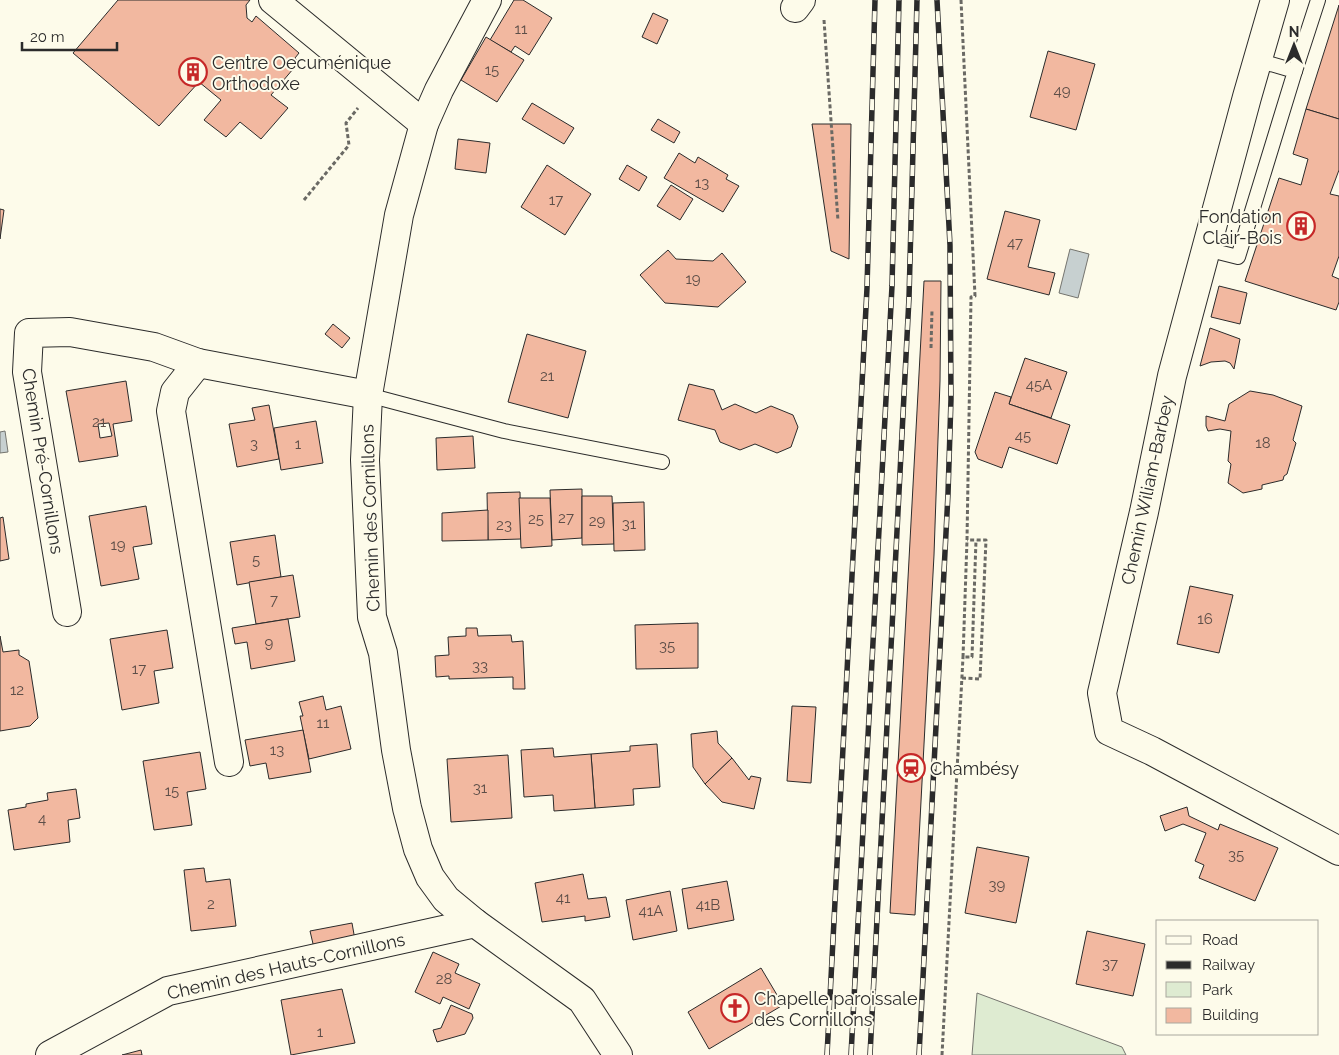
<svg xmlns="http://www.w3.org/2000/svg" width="1339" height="1055" font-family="Raleway,sans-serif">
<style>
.green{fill:#deebd1;stroke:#74746e}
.water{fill:#c7d0d0;stroke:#74746e}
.building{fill:#f2b8a0;stroke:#2b2b2b;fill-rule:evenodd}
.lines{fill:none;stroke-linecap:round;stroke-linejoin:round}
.lane-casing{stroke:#2b2b2b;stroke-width:16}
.street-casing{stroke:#2b2b2b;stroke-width:30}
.path{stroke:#6a6964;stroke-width:3;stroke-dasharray:4 2.5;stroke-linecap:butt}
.lane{stroke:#fdfbea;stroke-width:14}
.street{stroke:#fdfbea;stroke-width:28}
.rail-casing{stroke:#2b2b2b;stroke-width:5.5}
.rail{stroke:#fdfbea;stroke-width:4;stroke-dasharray:11;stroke-linecap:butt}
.labels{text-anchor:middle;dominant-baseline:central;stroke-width:4;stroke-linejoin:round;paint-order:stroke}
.number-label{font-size:15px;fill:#5d4e48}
.poi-label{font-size:18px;fill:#2b2b2b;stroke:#fdfbea;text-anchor:start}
.street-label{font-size:18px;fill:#2b2b2b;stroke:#fdfbea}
</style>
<rect width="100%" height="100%" fill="#fdfbea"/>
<polygon class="green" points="977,993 1122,1047 1126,1055 972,1055"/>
<g class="water">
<polygon points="1070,249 1089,254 1078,298 1059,293"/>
<polygon points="5,431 8,452 0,453 0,432"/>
</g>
<g class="building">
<polygon points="118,0 250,0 246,5 247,18 252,22 256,16 299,53 295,58 299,62 271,95 288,108 261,139 240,122 226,137 204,120 221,100 199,82 159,126 73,53"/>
<polygon points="514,0 523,0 552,18 529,55 515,46 511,52 490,40"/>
<polygon points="1339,5 1339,119 1306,109"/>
<polygon points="653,13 668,20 657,44 642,37"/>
<polygon points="486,37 524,60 497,102 461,80"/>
<polygon points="1048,51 1095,64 1076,130 1030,117"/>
<polygon points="532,103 574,128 564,144 522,119"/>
<polygon points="1306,109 1339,119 1339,170 1330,194 1339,196 1339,256 1332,276 1339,279 1339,302 1336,310 1245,281 1279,178 1301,185 1308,159 1293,154"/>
<polygon points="658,119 680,132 674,143 651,130"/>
<polygon points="812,124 851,124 849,259 831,251"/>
<polygon points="458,139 490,143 486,173 455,169"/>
<polygon points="679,153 695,163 698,157 728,175 726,179 739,186 723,212 664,178"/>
<polygon points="547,165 591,194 565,235 521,207"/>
<polygon points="627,165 647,177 639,191 619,179"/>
<polygon points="671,185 693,199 680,220 657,206"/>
<polygon points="0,209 4,210 0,239"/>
<polygon points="1005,211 1040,220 1028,267 1055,273 1049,295 987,279"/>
<polygon points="668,250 676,259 713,261 722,253 746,282 718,307 665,303 640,275"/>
<polygon points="924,281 941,281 940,381 934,555 915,915 890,913"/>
<polygon points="1219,286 1247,293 1240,324 1211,317"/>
<polygon points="333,324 350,338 342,348 325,334"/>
<polygon points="1210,328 1240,339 1234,369 1230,363 1225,361 1211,362 1200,366"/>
<polygon points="527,334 586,351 568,418 508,402"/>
<polygon points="1025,358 1067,372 1051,418 1009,404"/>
<path d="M126,381L132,421L113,424L118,456L79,462L66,391ZM109,423L112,436L100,438L98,424Z"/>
<polygon points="689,384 714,390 722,410 735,404 756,413 771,406 793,415 798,427 791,447 777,453 755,444 740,450 720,442 715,430 678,420"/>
<polygon points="1250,391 1273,395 1302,406 1293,440 1296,443 1287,474 1284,476 1283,480 1262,485 1262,489 1243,493 1228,483 1231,464 1228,461 1231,431 1220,429 1208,431 1206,426 1206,416 1225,421 1229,404"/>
<polygon points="995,392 1011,397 1009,404 1070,425 1057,464 1009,447 1002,468 978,459 975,452"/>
<polygon points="269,405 279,459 237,467 229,424 255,420 252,408"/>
<polygon points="316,421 323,463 281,470 274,428"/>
<polygon points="473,436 475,468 437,470 436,438"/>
<polygon points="582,489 582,538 552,540 550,490"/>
<polygon points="520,492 521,539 488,540 487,493"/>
<polygon points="582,496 612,496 614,544 582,545"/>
<polygon points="519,498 550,498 552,546 521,548"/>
<polygon points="644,502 645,550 614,551 613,503"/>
<polygon points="146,506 152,544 133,547 139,579 101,586 89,516"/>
<polygon points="488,510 488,540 442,541 442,513"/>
<polygon points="3,517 9,559 0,561 0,518"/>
<polygon points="275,535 281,577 237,585 230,542"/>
<polygon points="293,575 300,617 256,624 249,582"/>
<polygon points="1190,586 1233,595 1219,653 1177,644"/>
<polygon points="288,619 295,661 251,669 247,642 235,644 232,628"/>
<polygon points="698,623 698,668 636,669 635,625"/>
<polygon points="466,628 477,628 478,636 511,635 512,642 523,641 525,689 513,689 513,677 449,679 449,676 436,677 435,656 449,655 448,637 466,636"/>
<polygon points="167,630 173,668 154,671 159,703 122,710 110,639"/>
<polygon points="0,636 3,652 19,650 19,655 29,661 38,718 30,726 0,731"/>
<polygon points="323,696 326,710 341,706 351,749 309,759 300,716 303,716 299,702"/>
<polygon points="792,706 816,707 811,783 787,781"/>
<polygon points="303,730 311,772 269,779 266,763 250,766 245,740"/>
<polygon points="717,731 718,743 732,758 705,784 693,767 691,734"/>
<polygon points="657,744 660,787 633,789 634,805 595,808 591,754 630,751 630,746"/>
<polygon points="553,748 554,757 591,754 595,808 554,811 553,795 524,797 521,750"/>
<polygon points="200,752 206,789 187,792 192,825 154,830 143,761"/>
<polygon points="508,755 512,818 451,822 447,759"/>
<polygon points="732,758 749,780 751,776 761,778 754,809 722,802 705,784"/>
<polygon points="76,789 80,818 68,820 70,842 14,850 8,810 26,807 26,804 48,800 47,793"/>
<polygon points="1187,807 1189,816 1218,830 1220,824 1278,848 1255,901 1199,878 1204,865 1195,861 1206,833 1183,824 1165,831 1160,816"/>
<polygon points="977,847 1029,857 1016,923 965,913"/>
<polygon points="204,868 206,882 230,879 236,926 191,931 184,870"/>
<polygon points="583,874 588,899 606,897 610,917 585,921 585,916 542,922 535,883"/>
<polygon points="727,881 734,920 688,929 682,889"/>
<polygon points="670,891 677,931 633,940 626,900"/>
<polygon points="352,923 355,940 314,948 310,931"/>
<polygon points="1087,931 1145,944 1133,996 1076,984"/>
<polygon points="433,952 459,964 455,973 480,984 469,1009 443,997 440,1004 415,992"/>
<polygon points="761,968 783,1005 709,1049 688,1012"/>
<polygon points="342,989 355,1043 291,1055 281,1000"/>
<polygon points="451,1005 472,1014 473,1018 465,1034 437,1042 433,1030 441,1028"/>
<polygon points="141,1050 142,1055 122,1055"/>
</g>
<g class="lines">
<defs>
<g id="lane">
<polyline points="1295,71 1318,0"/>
<polyline points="1206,249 1238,257 1295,71 1257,60"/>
<polyline points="368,395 504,431 662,462"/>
</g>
<g id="street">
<polyline points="273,0 424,124"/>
<polyline points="487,0 439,90 424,124 399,215 368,395 365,460 372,617 383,653 396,750 407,808 418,849 430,877 446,899 475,923 582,1000 618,1055"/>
<polyline points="1275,0 1247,97 1172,376 1144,512 1102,693 1109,731 1152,751 1339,851"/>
<polyline points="795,8 801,0"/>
<polyline points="198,363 175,392 171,411 229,762"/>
<polyline points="67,612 27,372 29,333 70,332 154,347 198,363 368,395"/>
<polyline points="50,1055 168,991 475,923"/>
</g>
</defs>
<use href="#lane" class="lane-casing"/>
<use href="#street" class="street-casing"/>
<g class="path">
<polyline points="961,0 975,296 971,297 967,540 963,657 972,657 976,540"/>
<polyline points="824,20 838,221"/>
<polyline points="304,200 349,145 346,123 358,108"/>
<polyline points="931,348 932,310"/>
<polyline points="962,678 980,679 986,540 967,540"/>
<polyline points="942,1055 963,657"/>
</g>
<use href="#lane" class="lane"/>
<use href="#street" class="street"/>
<defs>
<g id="rail">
<polyline points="827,1055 867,288 875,0"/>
<polyline points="851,1055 892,286 899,0"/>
<polyline points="870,1055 909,298 917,0"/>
<polyline points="919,1055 948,494 951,399 950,245 937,0"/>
</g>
</defs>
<use href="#rail" class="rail-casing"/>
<use href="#rail" class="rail"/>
</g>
<defs>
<symbol id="building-ring" viewBox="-11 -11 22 22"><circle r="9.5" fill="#fdfbea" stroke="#c62828" stroke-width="1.5"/><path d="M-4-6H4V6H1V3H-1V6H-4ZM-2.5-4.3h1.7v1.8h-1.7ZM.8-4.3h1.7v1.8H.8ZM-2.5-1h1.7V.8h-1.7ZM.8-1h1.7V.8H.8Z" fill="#c62828"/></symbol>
<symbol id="station-ring" viewBox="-11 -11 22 22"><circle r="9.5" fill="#fdfbea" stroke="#c62828" stroke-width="1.5"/><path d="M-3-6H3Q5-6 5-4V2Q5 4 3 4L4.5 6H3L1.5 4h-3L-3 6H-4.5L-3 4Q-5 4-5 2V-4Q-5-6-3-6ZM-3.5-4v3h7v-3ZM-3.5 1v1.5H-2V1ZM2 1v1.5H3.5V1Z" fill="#c62828"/></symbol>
<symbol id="church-ring" viewBox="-11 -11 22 22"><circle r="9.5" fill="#fdfbea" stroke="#c62828" stroke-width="1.5"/><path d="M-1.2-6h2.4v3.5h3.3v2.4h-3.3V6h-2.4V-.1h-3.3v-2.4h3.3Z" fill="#c62828"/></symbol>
</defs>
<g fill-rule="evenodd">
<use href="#building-ring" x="177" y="56" width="32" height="32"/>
<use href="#building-ring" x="1285" y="210" width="32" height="32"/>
<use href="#station-ring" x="895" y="752" width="32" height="32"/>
<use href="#church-ring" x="719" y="992" width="32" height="32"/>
</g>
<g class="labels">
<g class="number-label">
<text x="521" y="29">11</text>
<text x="492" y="70">15</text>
<text x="1062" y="91">49</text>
<text x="702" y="183">13</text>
<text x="556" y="200">17</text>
<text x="1015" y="243">47</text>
<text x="693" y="279">19</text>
<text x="547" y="376">21</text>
<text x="1039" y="385">45A</text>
<text x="99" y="422">21</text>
<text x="1023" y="436">45</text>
<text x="1263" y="443">18</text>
<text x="254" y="444">3</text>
<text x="298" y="444">1</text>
<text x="566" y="518">27</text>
<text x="536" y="519">25</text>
<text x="597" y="521">29</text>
<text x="629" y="524">31</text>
<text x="504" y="525">23</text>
<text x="118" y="545">19</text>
<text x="256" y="560">5</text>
<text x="274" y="600">7</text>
<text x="1205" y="619">16</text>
<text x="269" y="643">9</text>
<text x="667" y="646">35</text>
<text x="480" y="666">33</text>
<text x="139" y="669">17</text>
<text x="17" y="690">12</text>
<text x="323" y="723">11</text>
<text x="277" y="750">13</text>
<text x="480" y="788">31</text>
<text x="172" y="791">15</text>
<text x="42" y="819">4</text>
<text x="1236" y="855">35</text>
<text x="997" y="885">39</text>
<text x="563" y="898">41</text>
<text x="211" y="904">2</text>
<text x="708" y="905">41B</text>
<text x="651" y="911">41A</text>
<text x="1110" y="964">37</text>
<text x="444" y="979">28</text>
<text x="320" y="1032">1</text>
</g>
<g class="poi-label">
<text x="212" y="62">Centre Oecuménique<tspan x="212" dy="21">Orthodoxe</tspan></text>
<text x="1282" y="216" text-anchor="end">Fondation<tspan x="1282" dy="21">Clair-Bois</tspan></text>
<text x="930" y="768">Chambésy</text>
<text x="754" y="998">Chapelle paroissale<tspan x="754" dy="21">des Cornillons</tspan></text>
</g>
<g class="street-label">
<text transform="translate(43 461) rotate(81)">Chemin Pré-Cornillons</text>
<text transform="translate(1147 490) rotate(-78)">Chemin Wiliam-Barbey</text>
<text transform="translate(370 518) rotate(-92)">Chemin des Cornillons</text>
<text transform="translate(286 966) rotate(-13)">Chemin des Hauts-Cornillons</text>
</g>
</g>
<rect x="1156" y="920" width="162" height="115" fill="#fdfbea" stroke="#a9a89e"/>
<rect x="1166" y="936" width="25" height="8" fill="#fdfbea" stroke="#a9a89e"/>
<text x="1202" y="945" font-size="15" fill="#2b2b2b">Road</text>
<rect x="1166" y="961" width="25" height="8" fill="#2b2b2b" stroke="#a9a89e"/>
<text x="1202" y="970" font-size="15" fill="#2b2b2b">Railway</text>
<rect x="1166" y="982" width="25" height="15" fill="#deebd1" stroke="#a9a89e"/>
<text x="1202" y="995" font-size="15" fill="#2b2b2b">Park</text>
<rect x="1166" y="1008" width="25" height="15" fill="#f2b8a0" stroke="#a9a89e"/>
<text x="1202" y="1020" font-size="15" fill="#2b2b2b">Building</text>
<g transform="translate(1294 45)" stroke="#fdfbea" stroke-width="4" paint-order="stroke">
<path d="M0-4L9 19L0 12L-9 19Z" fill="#2b2b2b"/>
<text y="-8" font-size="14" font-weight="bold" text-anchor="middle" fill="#2b2b2b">N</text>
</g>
<path d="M22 42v8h95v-8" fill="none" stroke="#2b2b2b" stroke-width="2.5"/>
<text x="30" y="42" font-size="15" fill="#2b2b2b" stroke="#fdfbea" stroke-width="4" paint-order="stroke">20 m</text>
</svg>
